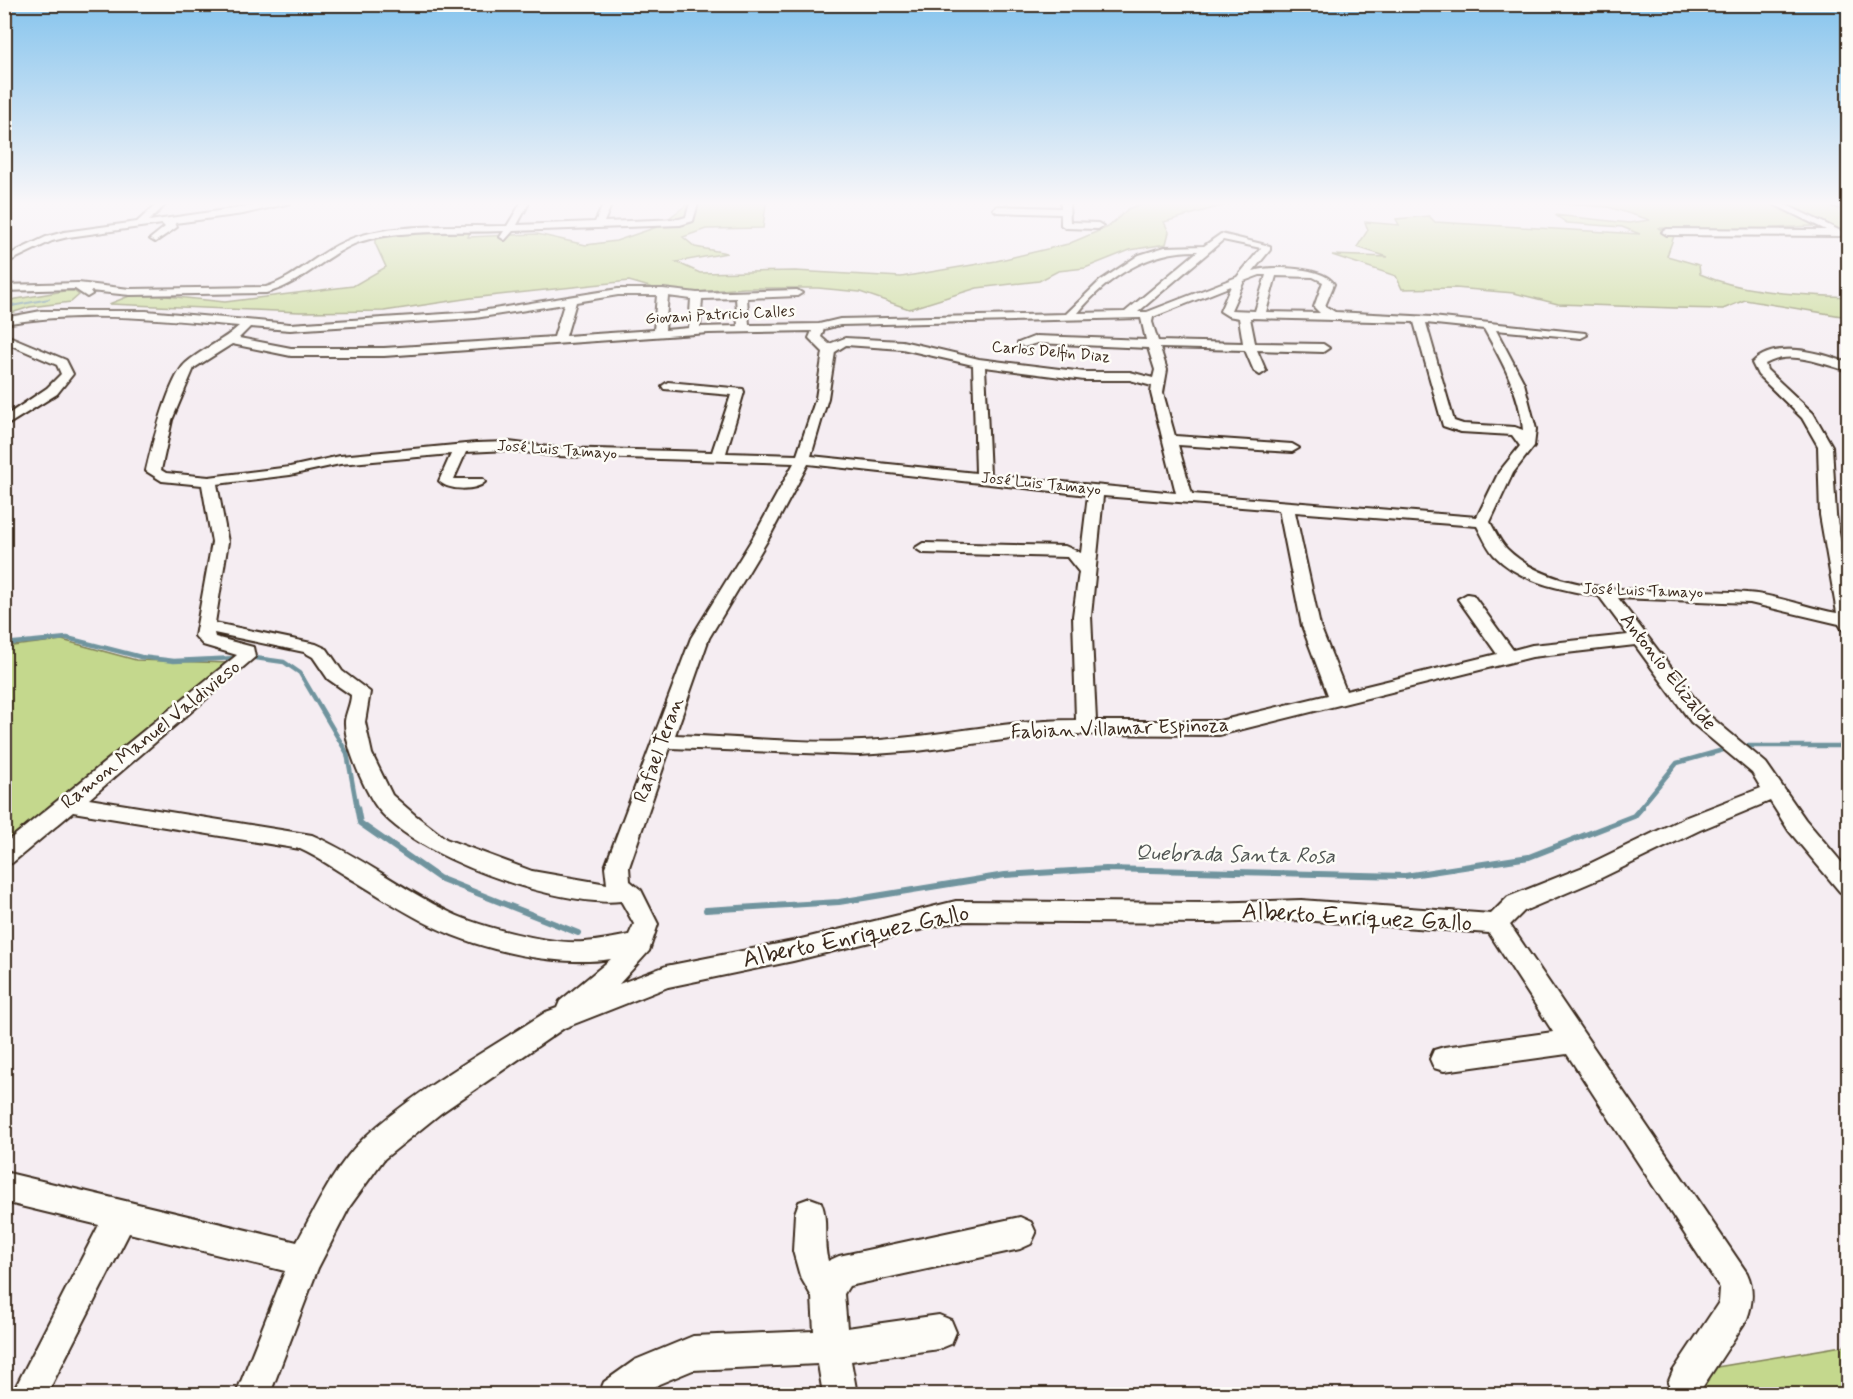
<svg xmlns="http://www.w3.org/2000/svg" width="1853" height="1399" font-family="Mynerve,sans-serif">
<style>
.green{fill:#c4d88d;stroke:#808156;stroke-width:1.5}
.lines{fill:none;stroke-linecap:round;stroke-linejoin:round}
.stream-far3{stroke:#70949e;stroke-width:2}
.stream-far2{stroke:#70949e;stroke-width:3}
.stream-far1{stroke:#70949e;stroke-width:4.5}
.stream{stroke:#70949e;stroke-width:6}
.minor-casing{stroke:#3b2a1e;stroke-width:4}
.minor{fill:#fdfcf7;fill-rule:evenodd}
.labels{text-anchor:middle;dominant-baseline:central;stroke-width:5;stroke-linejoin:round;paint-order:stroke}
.far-street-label{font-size:16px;fill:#3b2a1e;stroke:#fdfcf7}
.street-label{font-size:20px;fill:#3b2a1e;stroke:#fdfcf7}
.water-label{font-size:21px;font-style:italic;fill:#515654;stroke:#fdfcf7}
.near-street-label{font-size:24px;fill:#3b2a1e;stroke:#fdfcf7}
</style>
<rect width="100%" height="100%" fill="#f5edf2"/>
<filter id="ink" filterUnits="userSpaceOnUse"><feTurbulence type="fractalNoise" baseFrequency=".0167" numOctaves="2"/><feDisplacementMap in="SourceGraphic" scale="12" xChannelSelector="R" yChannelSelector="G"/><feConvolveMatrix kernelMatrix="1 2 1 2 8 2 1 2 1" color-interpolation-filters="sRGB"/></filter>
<g filter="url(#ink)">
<g class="green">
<polygon points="689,203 766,203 763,228 706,229 683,237 695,247 727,253 676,262 700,273 795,271 901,277 996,261 1068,244 1108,227 1128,209 1144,203 1232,203 1164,222 1169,232 1166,244 1130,250 1085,268 1058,271 1039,281 977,288 909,309 860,292 818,288 744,288 674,294 629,281 471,298 384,311 300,312 109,304 137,293 225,302 353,286 386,267 375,243 375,233 412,234 471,230 468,237 537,234 586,245 616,241 657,227"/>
<path d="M1550,203H1848V232L1812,226L1741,230L1658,228L1674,236L1667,256L1699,265L1700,274C1746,294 1798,294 1848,297V317L1745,300L1723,309L1675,308L1558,304L1514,293L1455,288L1402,289L1396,276L1332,255L1388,257L1357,247L1368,230L1365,222L1399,225L1396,219L1429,216L1435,222L1640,234L1622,227L1567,223L1555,215L1629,223L1650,220L1608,207Z"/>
<polygon points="64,291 74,291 79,295 71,302 30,307 5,315 5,301"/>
<polygon points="62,640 136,660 231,663 4,845 4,647"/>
<polygon points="1848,1345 1848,1394 1656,1394 1699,1370"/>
</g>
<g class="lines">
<polyline class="stream-far3" points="6,307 49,299"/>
<polyline class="stream-far2" points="4,307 14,305"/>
<g class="stream-far1">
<polyline points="4,644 67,638 141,657 174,661 237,658"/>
<polyline points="248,657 284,662 300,673 347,753 357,808"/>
<polyline points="1740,746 1848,746"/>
<polyline points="1640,808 1677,763 1730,748"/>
</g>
<g class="stream">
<polyline points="357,807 360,823 439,878 578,933"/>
<polyline points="706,910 839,902 1005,875 1106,869 1405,876 1529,857 1634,816 1642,807"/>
</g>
<defs>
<g id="minor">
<polygon points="158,203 167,203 149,221 273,203 290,203 243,214 175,223 177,227 155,242 150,239 165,227 162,224 68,237 52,241 4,264 4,257 46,237 64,232 137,222"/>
<path d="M521,203H529L517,225L595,222L604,203H612L604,222L679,219L686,217L690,203H698L693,221L680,225L513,231L505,240L500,237L504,231C460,233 393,228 354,244C322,258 302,284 266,293L130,295L90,291L92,294L87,297L75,289L4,291V285L78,283L130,289L266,287C296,278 317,253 346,241C388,222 460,227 507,226Z"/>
<polygon points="1061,203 1069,203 1070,222 1098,223 1103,226 1098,229 1066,228 1061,225 1061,214 997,212 993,209 997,206 1061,208"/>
<polygon points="1771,203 1782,203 1845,233 1840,236 1667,235 1662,232 1667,229 1826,230"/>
<polygon points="1829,203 1848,205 1848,210 1830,205"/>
<path d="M1221,234L1270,246V250L1253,271C1270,265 1325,267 1334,284L1325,306L1335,312L1432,317L1585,333L1587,335L1581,338L1496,330L1524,383L1536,429L1534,446L1513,473L1490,522C1495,531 1500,542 1507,549C1563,604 1675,586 1747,593C1778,595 1807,608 1837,613L1820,515L1818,446L1802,418L1758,375L1752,363C1775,339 1822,353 1848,363V371C1821,364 1791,349 1765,364L1767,370L1813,413L1832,446L1836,515L1848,581V630L1842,629L1839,624L1750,603L1618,598L1705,712L1766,763L1805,819L1848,870V895L1840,892L1789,831L1770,801L1700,830L1599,879L1524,911L1510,925L1747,1273C1754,1288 1753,1303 1747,1319L1698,1394H1673L1668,1383L1673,1371L1719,1302L1720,1288L1567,1054L1444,1071L1434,1068L1430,1059L1434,1050L1444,1047L1553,1032L1489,933L1301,920L1209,923L956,921L793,961L668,987L564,1028L441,1113L384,1159L350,1206L318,1268L270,1394H236L285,1271L129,1233L47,1394H12L99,1225L4,1202V1172L297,1242C316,1207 335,1166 364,1138C417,1089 485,1052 546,1012L557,1008L560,1001L611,959C558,967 483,951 434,927C407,914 381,897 355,881C336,870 320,858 300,849L73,812L12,863L4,866V844L237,655L203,645L195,636L212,542L202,485L162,481L146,471C151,448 169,378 186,363C202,349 223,341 239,326C161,319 81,310 4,324V318L41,311H146L290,324L475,312L618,289H663L697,293L797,290L802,293L797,296L747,298L749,325L819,324L840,319L1066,314L1100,281L1139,255L1165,247L1204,246ZM1223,240L1261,248L1237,277L1147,312H1138ZM1198,251L1125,312L1078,313C1108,276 1150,250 1198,251ZM1260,275H1266L1255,311L1231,310L1244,281ZM1276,276L1313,277L1323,282L1314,307L1320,313L1266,312ZM1231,286L1220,311L1228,316L1239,318L1243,343L1158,341L1152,322L1153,317ZM618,295H657L654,330L566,336L576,302ZM668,296L691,299L689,328L665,330ZM736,298L738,326L700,327L702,299ZM564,304L554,337L384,348H291L239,338L250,327L290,330L475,318ZM1141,318L1146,340L1036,336L1018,343L1024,347L1037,343L1148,348L1155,370L1153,378L1130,372H1084L979,359L902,341L845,338L829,344L821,337L824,329L840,325ZM1250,318L1414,322L1443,426L1461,432L1512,435L1520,446L1499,472L1477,517L1192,494L1178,445L1292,452L1299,448L1292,444L1175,436L1163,393L1167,370L1160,348L1245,350L1254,371L1260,375L1266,371L1257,350L1323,352L1329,348L1323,344L1255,343ZM1426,323L1484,329C1502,361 1520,393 1523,430L1515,427L1463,424L1454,421ZM812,331L809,338L823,352L816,398L797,455L726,453L744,392L743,389L668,382L662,386L664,389L731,395L712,452L556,448L509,442L476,443L340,456L290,467L209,477L166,473L161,470L172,420L194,368L232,344L291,356H384L709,333ZM846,345L902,349L973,365L976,473L811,456L828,398L835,352ZM985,367L1084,380H1130L1152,386L1151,393L1176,493L990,475ZM509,450L556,456L794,463L754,536L691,638L605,867L607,884L532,871L446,839L415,815L392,795L372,754L365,722L370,692L342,671L327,649L316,644L215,623L228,542L217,484L290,475L340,464L451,454L439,481C448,491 476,491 485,482L483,479H454L466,452ZM808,464L1088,495L1081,553L1065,546L923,543L915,548L923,553L1067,557L1079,572L1073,616L1076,720C1004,720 934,738 862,741C801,744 737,737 675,735L709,638L770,536ZM1103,496L1279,510L1302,626L1328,695L1219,721H1096L1091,616ZM1295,512L1477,526C1482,535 1487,547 1494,555C1521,583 1563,590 1599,596L1628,635L1532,645L1513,650L1473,595L1467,594L1458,599L1497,654L1346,691L1320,626ZM214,633L304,652L313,657L328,679L351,695C351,704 346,712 345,721C344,743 362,784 374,803C407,856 561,908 621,901L634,924L629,935C614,938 599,941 584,942C552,945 480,927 451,913C403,890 360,856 312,835L89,799L255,657L253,647L215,637ZM1635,645L1691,722L1752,773L1761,788L1684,818L1583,867L1508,897L1491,914L1301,900L1209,903L956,901L793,941L666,966L619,984L649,951L658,924L641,890L630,881L629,867L670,748L860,755L917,751L1050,734L1219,735L1532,657Z"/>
<polygon points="4,334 66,360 73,374 57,394 4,427 4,417 47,388 61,374 57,365 4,342"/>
<path d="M810,1198L821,1202C829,1221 822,1241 828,1261L839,1256L1020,1217L1031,1222L1036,1233L1031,1244L1020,1249L849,1286L844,1294L847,1328L939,1315L951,1320L956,1332L951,1344L939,1349L851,1361L857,1394H823L818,1364L693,1370L659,1384L645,1394H599L604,1382L635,1360L693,1336L814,1331L812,1297L800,1276L793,1251L795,1213L799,1202Z"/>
</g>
</defs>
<use href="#minor" class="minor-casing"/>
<use href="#minor" class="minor"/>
</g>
</g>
<linearGradient id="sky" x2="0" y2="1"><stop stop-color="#86c4ed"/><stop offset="0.51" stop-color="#faf7f9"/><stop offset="1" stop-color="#faf7f9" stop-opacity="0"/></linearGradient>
<rect width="1853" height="399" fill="url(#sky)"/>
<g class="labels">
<g class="far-street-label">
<text transform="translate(720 315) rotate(-3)">Giovani Patricio Calles</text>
<text transform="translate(1051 352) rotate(5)">Carlos Delfin Diaz</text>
<text transform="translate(557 450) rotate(4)">José Luis Tamayo</text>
<text transform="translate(1041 484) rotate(6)">José Luis Tamayo</text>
<text transform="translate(1643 591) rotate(2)">José Luis Tamayo</text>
</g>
<g class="street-label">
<text transform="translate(1668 672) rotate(52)">Antonio Elizalde</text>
<text transform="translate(1120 729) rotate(-2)">Fabian Villamar Espinoza</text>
<text transform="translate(151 735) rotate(-39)">Ramon Manuel Valdivieso</text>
<text transform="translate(659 750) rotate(-70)">Rafael Teran</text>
</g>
<g class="water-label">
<text transform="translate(1235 855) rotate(1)">Quebrada Santa Rosa</text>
</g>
<g class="near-street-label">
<text transform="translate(1357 918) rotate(3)">Alberto Enriquez Gallo</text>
<text transform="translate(856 937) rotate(-12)">Alberto Enriquez Gallo</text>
</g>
</g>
<rect width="1853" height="1399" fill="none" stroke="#fdfcf7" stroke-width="24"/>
<rect x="12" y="12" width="1829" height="1375" fill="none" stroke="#3b2a1e" stroke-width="2" filter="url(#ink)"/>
</svg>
